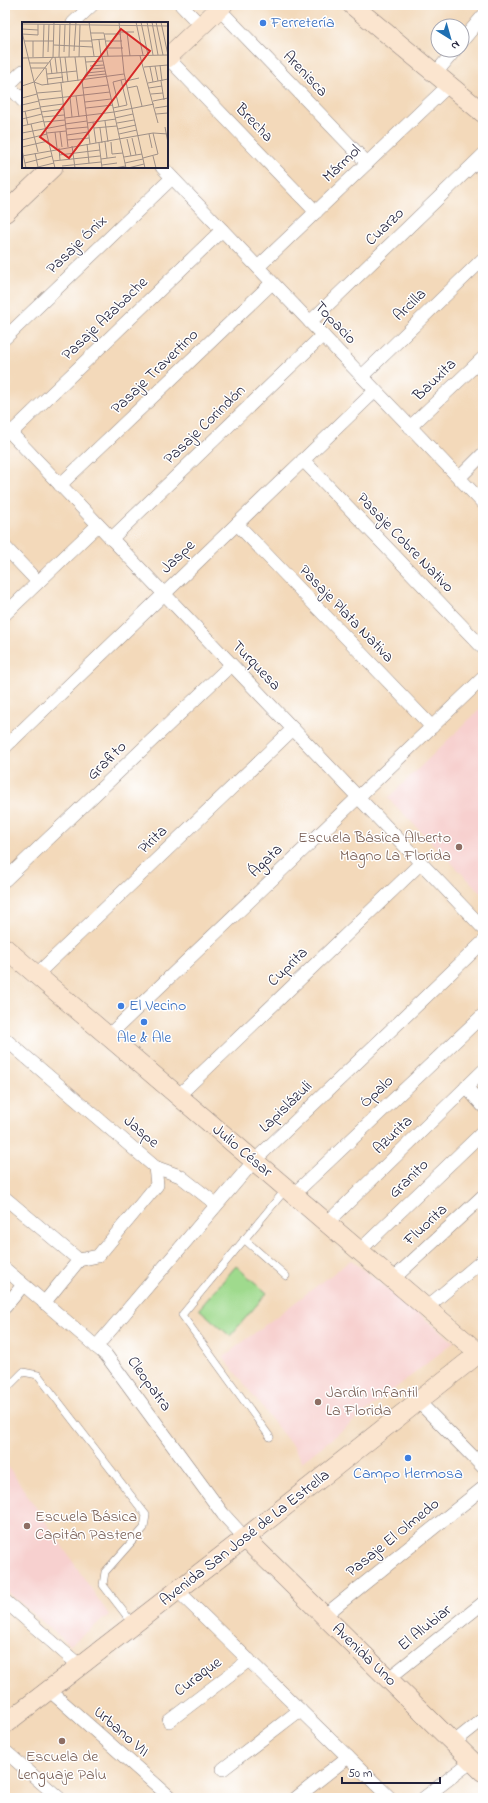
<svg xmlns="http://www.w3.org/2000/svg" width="488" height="1803" font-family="'Indie Flower',sans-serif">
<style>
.built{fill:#f7d0cf}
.green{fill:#9fda8d;stroke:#607e64}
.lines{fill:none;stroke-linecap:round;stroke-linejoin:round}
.lane-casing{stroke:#8a7e7a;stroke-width:8}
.street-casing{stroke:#8a7e7a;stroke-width:14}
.secondary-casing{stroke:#8a7e7a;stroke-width:20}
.lane{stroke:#fff;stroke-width:7}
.street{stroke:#fff;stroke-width:13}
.secondary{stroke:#fbe5cf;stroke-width:19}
.shop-dot{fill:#3f7fe0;stroke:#fff;stroke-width:1.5}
.education-dot{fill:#8d6e63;stroke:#fff;stroke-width:1.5}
.labels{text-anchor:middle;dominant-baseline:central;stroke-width:3;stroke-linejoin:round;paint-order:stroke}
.shop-label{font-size:16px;fill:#366cbe;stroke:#fff;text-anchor:start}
.street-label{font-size:16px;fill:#22223b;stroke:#fff}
.education-label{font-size:16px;fill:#785e54;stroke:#fff;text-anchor:start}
.inset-road{fill:none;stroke:#9f9087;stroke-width:1}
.view{fill:#d62828;fill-opacity:0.15;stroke:#d62828;stroke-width:2}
.inset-edge{fill:none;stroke:#22223b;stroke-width:2}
</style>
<rect width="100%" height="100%" fill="#fff"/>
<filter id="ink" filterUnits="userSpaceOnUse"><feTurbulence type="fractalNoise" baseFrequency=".025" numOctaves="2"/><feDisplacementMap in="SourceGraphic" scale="8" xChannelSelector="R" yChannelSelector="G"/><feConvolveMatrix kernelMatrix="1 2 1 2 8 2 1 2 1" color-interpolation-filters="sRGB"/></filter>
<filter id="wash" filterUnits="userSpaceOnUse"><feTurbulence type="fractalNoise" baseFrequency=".012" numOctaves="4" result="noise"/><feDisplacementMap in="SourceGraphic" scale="16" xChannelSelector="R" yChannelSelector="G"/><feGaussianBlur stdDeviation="0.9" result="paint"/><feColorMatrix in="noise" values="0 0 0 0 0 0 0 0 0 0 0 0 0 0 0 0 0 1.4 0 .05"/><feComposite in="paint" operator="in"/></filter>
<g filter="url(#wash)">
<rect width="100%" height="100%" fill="#f3d9ba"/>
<g class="built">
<polygon points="483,706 483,895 388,798"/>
<polygon points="351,1260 454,1342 302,1462 293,1447 223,1357"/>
<polygon points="5,1462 109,1615 70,1645 5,1590"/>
</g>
<polygon class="green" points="236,1266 267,1293 230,1336 199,1309"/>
</g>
<g filter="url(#ink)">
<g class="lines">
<defs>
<g id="lane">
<polyline points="244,1239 286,1276"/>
<polyline points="5,1390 23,1372 38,1375 146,1515 144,1528 105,1572 103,1585 133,1624"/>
<polyline points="270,1437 182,1315 286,1189"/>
</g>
<g id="street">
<polyline points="181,5 201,26"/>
<polyline points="219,9 367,163"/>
<polyline points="73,23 92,5"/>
<polyline points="462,41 483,16"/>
<polyline points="168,58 316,212"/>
<polyline points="435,74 455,50"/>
<polyline points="5,82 23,101"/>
<polyline points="5,88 23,71"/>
<polyline points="162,167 483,503"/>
<polyline points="258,267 449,85"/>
<polyline points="310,322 483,155"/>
<polyline points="5,338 172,178"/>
<polyline points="362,376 483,259"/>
<polyline points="5,427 483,928"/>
<polyline points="410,427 483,358"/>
<polyline points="11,433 222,230"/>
<polyline points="303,460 483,648"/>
<polyline points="459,478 483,454"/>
<polyline points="60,485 272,283"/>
<polyline points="237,524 432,727"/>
<polyline points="111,539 323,335"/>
<polyline points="5,547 38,582"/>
<polyline points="5,614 98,525"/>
<polyline points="5,747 375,391"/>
<polyline points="5,880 231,665"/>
<polyline points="36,975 293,729"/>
<polyline points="108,1036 483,678"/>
<polyline points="5,1039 155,1167 157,1185 98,1256 79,1260"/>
<polyline points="466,1087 483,1106"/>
<polyline points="178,1096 421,863"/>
<polyline points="155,1167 180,1176 216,1204"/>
<polyline points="293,1195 483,1015"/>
<polyline points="5,1198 79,1260"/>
<polyline points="327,1223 483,1071"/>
<polyline points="359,1251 483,1132"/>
<polyline points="5,1269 106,1355 223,1514 245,1538"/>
<polyline points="393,1279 483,1196"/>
<polyline points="44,1303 79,1260"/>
<polyline points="5,1307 23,1285"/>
<polyline points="426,1308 483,1260"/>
<polyline points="96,1347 254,1161 483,942"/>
<polyline points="418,1401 483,1467"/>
<polyline points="178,1591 390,1798"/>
<polyline points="5,1601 80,1666"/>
<polyline points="324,1616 483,1488"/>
<polyline points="388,1679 483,1603"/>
<polyline points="49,1690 171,1798"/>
<polyline points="169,1721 249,1660"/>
<polyline points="453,1743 483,1719"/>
<polyline points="5,1751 59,1798"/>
<polyline points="223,1769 300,1710"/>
<polyline points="296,1798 348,1757"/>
<polyline points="424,1798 472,1761"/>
</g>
<g id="secondary">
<polyline points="352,5 483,113"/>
<polyline points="167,58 223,5"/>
<polyline points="5,213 53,167"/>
<polyline points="5,948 479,1353"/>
<polyline points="245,1538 483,1772"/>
<polyline points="5,1724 245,1538 483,1350"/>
</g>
</defs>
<use href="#lane" class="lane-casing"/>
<use href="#street" class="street-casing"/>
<use href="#secondary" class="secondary-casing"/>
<use href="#lane" class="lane"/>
<use href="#street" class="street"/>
<use href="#secondary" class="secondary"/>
</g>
</g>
<g class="shop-dot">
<circle cx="263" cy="23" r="4"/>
<circle cx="121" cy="1006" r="4"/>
<circle cx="144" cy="1022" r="4"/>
<circle cx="408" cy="1458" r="4"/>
</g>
<g class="education-dot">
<circle cx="459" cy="847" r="4"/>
<circle cx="318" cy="1402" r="4"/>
<circle cx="27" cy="1526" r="4"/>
<circle cx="62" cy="1741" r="4"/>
</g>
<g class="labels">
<g class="shop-label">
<text x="271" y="23">Ferretería</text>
<text x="129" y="1006">El Vecino</text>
<text x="144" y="1038" text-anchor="middle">Ale &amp; Ale</text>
<text x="408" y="1474" text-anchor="middle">Campo Hermosa</text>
</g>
<g class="street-label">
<text transform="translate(305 74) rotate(46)">Arenisca</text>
<text transform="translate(254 123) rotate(46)">Brecha</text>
<text transform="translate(342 164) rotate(-44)">Mármol</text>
<text transform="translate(385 227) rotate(-44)">Cuarzo</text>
<text transform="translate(77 245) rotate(-44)">Pasaje Ónix</text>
<text transform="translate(410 305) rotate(-44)">Arcilla</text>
<text transform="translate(105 319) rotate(-44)">Pasaje Azabache</text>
<text transform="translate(335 323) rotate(46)">Topacio</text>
<text transform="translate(155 372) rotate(-44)">Pasaje Travertino</text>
<text transform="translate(435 380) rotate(-44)">Bauxita</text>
<text transform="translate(205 425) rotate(-44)">Pasaje Corindón</text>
<text transform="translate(405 543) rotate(46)">Pasaje Cobre Nativo</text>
<text transform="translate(178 557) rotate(-44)">Jaspe</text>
<text transform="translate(346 614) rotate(46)">Pasaje Plata Nativa</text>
<text transform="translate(256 666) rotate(46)">Turquesa</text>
<text transform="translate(107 761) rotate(-44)">Grafito</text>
<text transform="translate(153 840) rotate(-44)">Pirita</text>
<text transform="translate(266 861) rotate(-44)">Ágata</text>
<text transform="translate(288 967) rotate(-44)">Cuprita</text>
<text transform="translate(377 1092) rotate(-43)">Ópalo</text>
<text transform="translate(286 1107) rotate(-44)">Lapislázuli</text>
<text transform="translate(141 1132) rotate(40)">Jaspe</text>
<text transform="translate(393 1135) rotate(-44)">Azurita</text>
<text transform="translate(242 1151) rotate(40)">Julio César</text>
<text transform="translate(409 1179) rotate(-44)">Granito</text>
<text transform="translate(426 1225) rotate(-43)">Fluorita</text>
<text transform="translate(149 1384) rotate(54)">Cleopatra</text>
<text transform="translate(245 1538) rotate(-38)">Avenida San José de La Estrella</text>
<text transform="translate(393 1538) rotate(-39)">Pasaje El Olmedo</text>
<text transform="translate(425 1628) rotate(-39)">El Alubiar</text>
<text transform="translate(364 1655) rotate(44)">Avenida Uno</text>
<text transform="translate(198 1677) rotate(-37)">Curaque</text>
<text transform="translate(121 1732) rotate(41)">Urbano VII</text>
</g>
<g class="education-label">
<text x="451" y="838" text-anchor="end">Escuela Básica Alberto<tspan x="451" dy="18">Magno La Florida</tspan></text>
<text x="326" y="1393">Jardín Infantil<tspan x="326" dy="18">La Florida</tspan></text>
<text x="35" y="1517">Escuela Básica<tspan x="35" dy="18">Capitán Pastene</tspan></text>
<text x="62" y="1757" text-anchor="middle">Escuela de<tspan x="62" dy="18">Lenguaje Palu</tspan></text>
</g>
</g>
<g transform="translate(22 22)">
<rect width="146" height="146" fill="#f3d9ba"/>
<path class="inset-road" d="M67,0L72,34M97,0L102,51L123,146M114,0L121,33M119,0L126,33M125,0L131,33M130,0L136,33M134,0L141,33M139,0L146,33M0,2L146,4M0,7L16,8M0,10L33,146M98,10H112M105,10L108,34M69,11H82L86,34M0,12L16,13V2M83,12H99M70,18L83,17M77,18L79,34M2,19H31M57,19H70M84,19H100M32,23L71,25M84,26H101M52,29L54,0M26,30L27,2M42,30L43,3M80,34L104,146M118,34L136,101M11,35V19M21,35L22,2M33,35L35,51M37,35L38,3M38,35L41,61M43,35L46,60M47,35L48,0M53,35L56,59M57,35L58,3M63,35L65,50L60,59L68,122M0,36L146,33M28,39L30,52M64,40L81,39M8,41H26M138,43L140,59M68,44L82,43M133,44L136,59M122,45L146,43M128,45L131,60M9,46H24L26,63M68,47L82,46M65,51L83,49M25,52L55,49M64,54L84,52M25,57L41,55M104,59L117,56M139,59L142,78M12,60L20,63L102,52M12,60L31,35L32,0M39,61L46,125M126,61L146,57M0,64L12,60M61,66L86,63M105,66L115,64L120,84M127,66L140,64M15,71L39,69M129,72L141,71M54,74L57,95M48,75L50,95M0,76L15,72M17,78L88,70M131,79L146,76M63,80L89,77M0,83L17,79M18,85L41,82M97,85L91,60L103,57M64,86L91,83M91,86L105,83L99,58M133,86L146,84M3,89L6,103M0,90L18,86M19,90L42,87M134,92L146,91M21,95L42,93M43,96L92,90L132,82M93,96L111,92M0,97L20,92M83,99L86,120M22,100L43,98M71,100L74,121M65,101L94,97M95,101L112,98M9,102L16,130M43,102L65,99M0,104L22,99M143,105L146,121M72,106L95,104M78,106L80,121M44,107L66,105M96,107L114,103M33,110L35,126M38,110L40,125M0,111L43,103M25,111L44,109M97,112L115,108M127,112L130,126M45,113L66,110M110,116L114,133M105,117L109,134M0,118L25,112M45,118L67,116M83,120L85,136M89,120L90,132L101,131M77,121L80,146M65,122L67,141M50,124L53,146M0,125L26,119M37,126L38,138M0,128L4,146M13,131L16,145M37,133L78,128M0,134L131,111L146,112M131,134L134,146M102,135L120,132M121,136L136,132L131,111M79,137L94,135M31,139L78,134M3,141L30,134M103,141L121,137M80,143L95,141M40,144L79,140M12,146L32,141M92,146L104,144M106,146L122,142"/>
<path class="view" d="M99,7L128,29L47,136L18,115Z"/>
<rect width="146" height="146" class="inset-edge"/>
</g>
<rect width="488" height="1803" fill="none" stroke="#fff" stroke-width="20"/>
<g transform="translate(450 38) rotate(143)"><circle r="19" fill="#ffffff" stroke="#a7a7b1"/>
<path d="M0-3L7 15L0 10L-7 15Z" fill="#1f6fb2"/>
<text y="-6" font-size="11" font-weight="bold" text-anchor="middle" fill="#22223b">N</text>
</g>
<path d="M342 1777v6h98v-6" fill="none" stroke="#22223b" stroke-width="2"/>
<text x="348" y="1777" font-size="12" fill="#22223b" stroke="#ffffff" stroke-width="3" paint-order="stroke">50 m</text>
</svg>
